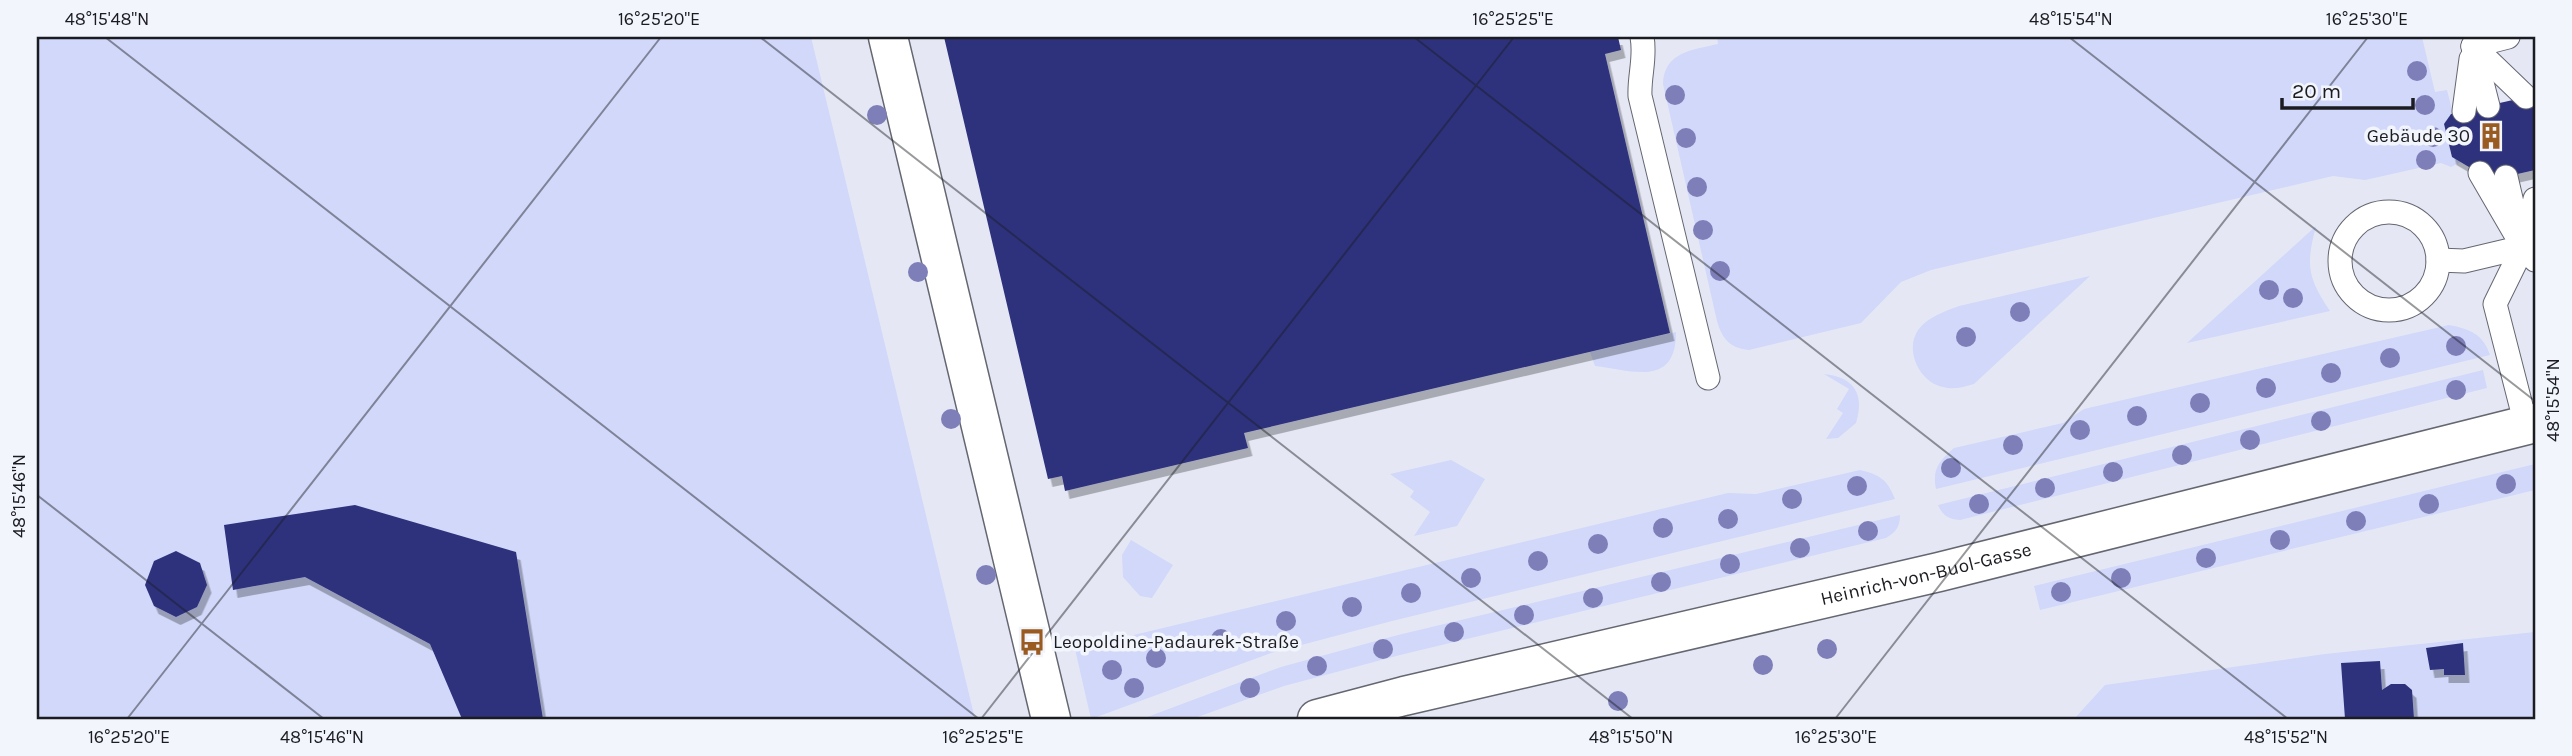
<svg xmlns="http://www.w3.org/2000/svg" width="2572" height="756" font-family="Karla,sans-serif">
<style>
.green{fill:#d1d8f9}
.building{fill:#2e327d;filter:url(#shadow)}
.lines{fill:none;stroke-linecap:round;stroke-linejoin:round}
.lane-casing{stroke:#646771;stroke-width:25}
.street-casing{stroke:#646771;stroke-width:41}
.lane{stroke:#fff;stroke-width:23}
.street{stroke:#fff;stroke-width:38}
.tree{fill:#7e7eb9}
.ticks{fill:none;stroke:#1b1c21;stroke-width:2;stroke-opacity:0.45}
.labels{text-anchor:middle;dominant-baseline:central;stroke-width:7;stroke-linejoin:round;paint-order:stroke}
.poi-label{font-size:19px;fill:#1b1c21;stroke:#f3f5fd;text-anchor:end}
.street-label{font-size:19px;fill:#1b1c21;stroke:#f3f5fd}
.neatline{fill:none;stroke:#1b1c21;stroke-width:2.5}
.ticks-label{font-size:18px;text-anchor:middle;fill:#1b1c21}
</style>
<defs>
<filter id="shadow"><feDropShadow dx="4.5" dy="8" stdDeviation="0" flood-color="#0004"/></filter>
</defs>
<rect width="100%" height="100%" fill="#e5e8f4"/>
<g class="green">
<polygon points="37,37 811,37 975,719 37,719"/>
<path d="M1717,37H2422L2435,92L2447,90L2453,114L2444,124L2452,157L2461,162L2451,167L2441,163L2365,180L2333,176L1931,270L1901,282L1861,323L1749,350C1730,348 1722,339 1717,321L1663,84C1664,52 1692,50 1718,44Z"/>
<path d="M2316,226C2306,265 2307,277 2330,311L2187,343Z"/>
<path d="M2090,276L1974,384C1963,387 1954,390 1943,387C1922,383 1907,356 1915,336C1922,319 1943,312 1959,306Z"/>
<path d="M2449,325C2470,329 2483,334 2490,355L1936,489C1932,469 1939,461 1954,448L2063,423L2084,409Z"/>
<path d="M1676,332C1676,387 1634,371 1595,366L1590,352Z"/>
<path d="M2483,370L2487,388L1960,520C1948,519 1943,516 1938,505Z"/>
<path d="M1824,374C1854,377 1865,394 1856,423L1838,438L1826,439L1843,413L1837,409L1849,389Z"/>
<polygon points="1451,460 1485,479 1457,526 1414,536 1430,512 1410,497 1414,491 1390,474"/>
<polygon points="2535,464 2535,490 2040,610 2034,586"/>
<path d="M1860,470C1880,475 1887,479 1895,499L1392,621L1271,653L1091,719L1075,649L1728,493L1756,494Z"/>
<path d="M1900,515C1900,527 1896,532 1886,538L1400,655L1284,686L1192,719H1142L1281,667L1398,635Z"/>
<polygon points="1131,540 1173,565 1152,598 1140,596 1123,577 1122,555"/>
<polygon points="2535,632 2535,719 2074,719 2105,685 2325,654"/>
</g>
<g class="building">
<polygon points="944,37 1618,37 1621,50 1605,54 1670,333 1244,433 1248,448 1065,491 1062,476 1048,479"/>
<polygon points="2535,95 2535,170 2491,180 2452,157 2444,124 2451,114"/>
<polygon points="355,505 516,552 543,719 462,719 430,644 305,577 233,590 224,525"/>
<polygon points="176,551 200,563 207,585 197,607 176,617 154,606 145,585 154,561"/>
<polygon points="2463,643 2465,675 2444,675 2444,669 2430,670 2426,648"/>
<polygon points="2380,661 2382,690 2391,684 2405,684 2412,690 2414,719 2345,719 2341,663"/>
</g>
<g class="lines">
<defs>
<g id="lane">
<path d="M1642,37C1646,57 1639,76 1640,96L1708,378"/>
<polyline points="2473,46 2526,97"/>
<polyline points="2473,46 2508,37"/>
<polyline points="2473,47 2488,106"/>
<polyline points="2464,111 2471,59"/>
<polyline points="2480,173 2523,247 2535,260"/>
<polyline points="2506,177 2517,224"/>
<circle cx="2389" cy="261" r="49"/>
<polyline points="2438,260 2464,261 2523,247"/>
<polyline points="2526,425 2495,304 2523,247 2535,199"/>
</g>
<g id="street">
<polyline points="888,37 1051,719"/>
<path id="s1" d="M1317,719L1404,696L1939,572L2535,423"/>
</g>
</defs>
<use href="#lane" class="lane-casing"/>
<use href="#street" class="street-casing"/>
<use href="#lane" class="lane"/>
<use href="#street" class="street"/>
</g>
<g class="tree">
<circle cx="2417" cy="71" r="10"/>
<circle cx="1675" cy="95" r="10"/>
<circle cx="2425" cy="105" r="10"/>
<circle cx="877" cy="115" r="10"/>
<circle cx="2433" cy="137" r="10"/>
<circle cx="1686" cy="138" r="10"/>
<circle cx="2426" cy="160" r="10"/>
<circle cx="1697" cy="187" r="10"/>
<circle cx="1703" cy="230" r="10"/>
<circle cx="1720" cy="271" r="10"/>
<circle cx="918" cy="272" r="10"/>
<circle cx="2269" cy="290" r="10"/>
<circle cx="2293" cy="298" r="10"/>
<circle cx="2020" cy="312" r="10"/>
<circle cx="1966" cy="337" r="10"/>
<circle cx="2456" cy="346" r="10"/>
<circle cx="2390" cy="358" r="10"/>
<circle cx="2331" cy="373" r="10"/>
<circle cx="2266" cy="388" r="10"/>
<circle cx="2456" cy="390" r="10"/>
<circle cx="2200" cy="403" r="10"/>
<circle cx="2137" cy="416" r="10"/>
<circle cx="951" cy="419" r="10"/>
<circle cx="2321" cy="421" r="10"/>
<circle cx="2080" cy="430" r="10"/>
<circle cx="2250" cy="440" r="10"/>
<circle cx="2013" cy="445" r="10"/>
<circle cx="2182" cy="455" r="10"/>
<circle cx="1951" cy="468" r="10"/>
<circle cx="2113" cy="472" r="10"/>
<circle cx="2506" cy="484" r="10"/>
<circle cx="1857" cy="486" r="10"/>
<circle cx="2045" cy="488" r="10"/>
<circle cx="1792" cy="499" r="10"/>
<circle cx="1979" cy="504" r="10"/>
<circle cx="2429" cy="504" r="10"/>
<circle cx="1728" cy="519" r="10"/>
<circle cx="2356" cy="521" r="10"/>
<circle cx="1663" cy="528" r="10"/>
<circle cx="1868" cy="531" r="10"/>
<circle cx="2280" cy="540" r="10"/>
<circle cx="1598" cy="544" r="10"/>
<circle cx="1800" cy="548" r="10"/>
<circle cx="2206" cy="558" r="10"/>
<circle cx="1538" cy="561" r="10"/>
<circle cx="1730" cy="564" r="10"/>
<circle cx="986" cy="575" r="10"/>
<circle cx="1471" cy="578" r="10"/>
<circle cx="2121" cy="578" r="10"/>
<circle cx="1661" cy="582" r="10"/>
<circle cx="2061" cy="592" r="10"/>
<circle cx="1411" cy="593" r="10"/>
<circle cx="1593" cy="598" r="10"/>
<circle cx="1352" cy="607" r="10"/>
<circle cx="1524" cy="615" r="10"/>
<circle cx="1286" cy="621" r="10"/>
<circle cx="1454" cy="632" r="10"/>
<circle cx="1221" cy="639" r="10"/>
<circle cx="1383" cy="649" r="10"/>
<circle cx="1827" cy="649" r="10"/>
<circle cx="1156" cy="658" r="10"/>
<circle cx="1763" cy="665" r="10"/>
<circle cx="1317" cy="666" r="10"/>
<circle cx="1112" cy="670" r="10"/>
<circle cx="1134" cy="688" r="10"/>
<circle cx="1250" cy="688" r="10"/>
<circle cx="1618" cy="701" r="10"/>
</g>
<path class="ticks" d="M105,37L979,719M760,37L1633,719M1414,37L2288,719M2069,37L2535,401M37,495L324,719M127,719L661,37M981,719L1514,37M1835,719L2368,37"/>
<defs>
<symbol id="building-bare" viewBox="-9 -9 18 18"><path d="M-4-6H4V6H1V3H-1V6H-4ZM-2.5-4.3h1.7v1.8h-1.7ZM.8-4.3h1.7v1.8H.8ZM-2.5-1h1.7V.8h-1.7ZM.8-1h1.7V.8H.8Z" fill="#9a5b21" stroke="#f3f5fd" stroke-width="2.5" paint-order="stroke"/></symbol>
<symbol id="bus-bare" viewBox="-9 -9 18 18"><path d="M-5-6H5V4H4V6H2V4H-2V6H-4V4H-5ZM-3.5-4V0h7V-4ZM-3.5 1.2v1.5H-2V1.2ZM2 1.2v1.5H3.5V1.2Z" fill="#9a5b21" stroke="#f3f5fd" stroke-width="2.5" paint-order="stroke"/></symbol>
</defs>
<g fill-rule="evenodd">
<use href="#building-bare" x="2472" y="117" width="38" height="38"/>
<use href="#bus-bare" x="1013" y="623" width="38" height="38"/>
</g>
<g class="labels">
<g class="poi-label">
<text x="2470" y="136">Gebäude 30</text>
<text x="1053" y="642" text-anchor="start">Leopoldine-Padaurek-Straße</text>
</g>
<g class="street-label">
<text stroke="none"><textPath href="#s1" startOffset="626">Heinrich-von-Buol-Gasse</textPath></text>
</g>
</g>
<rect width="2572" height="756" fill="none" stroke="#f3f5fd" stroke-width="77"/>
<path d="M2282 98v10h131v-10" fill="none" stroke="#1b1c21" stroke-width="3.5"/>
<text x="2292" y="98" font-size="21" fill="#1b1c21" stroke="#f3f5fd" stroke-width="5" paint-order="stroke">20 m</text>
<rect x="38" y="38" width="2496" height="680" class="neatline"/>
<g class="ticks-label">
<text x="107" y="25">48°15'48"N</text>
<text x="659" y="25">16°25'20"E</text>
<text x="1513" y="25">16°25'25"E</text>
<text x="2071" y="25">48°15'54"N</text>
<text x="2367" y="25">16°25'30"E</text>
<text transform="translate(2553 400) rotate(-90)" y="6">48°15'54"N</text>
<text transform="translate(19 496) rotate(-90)" y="6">48°15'46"N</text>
<text x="129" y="743">16°25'20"E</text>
<text x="322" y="743">48°15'46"N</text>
<text x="983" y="743">16°25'25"E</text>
<text x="1631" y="743">48°15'50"N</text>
<text x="1836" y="743">16°25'30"E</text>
<text x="2286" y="743">48°15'52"N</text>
</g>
</svg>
